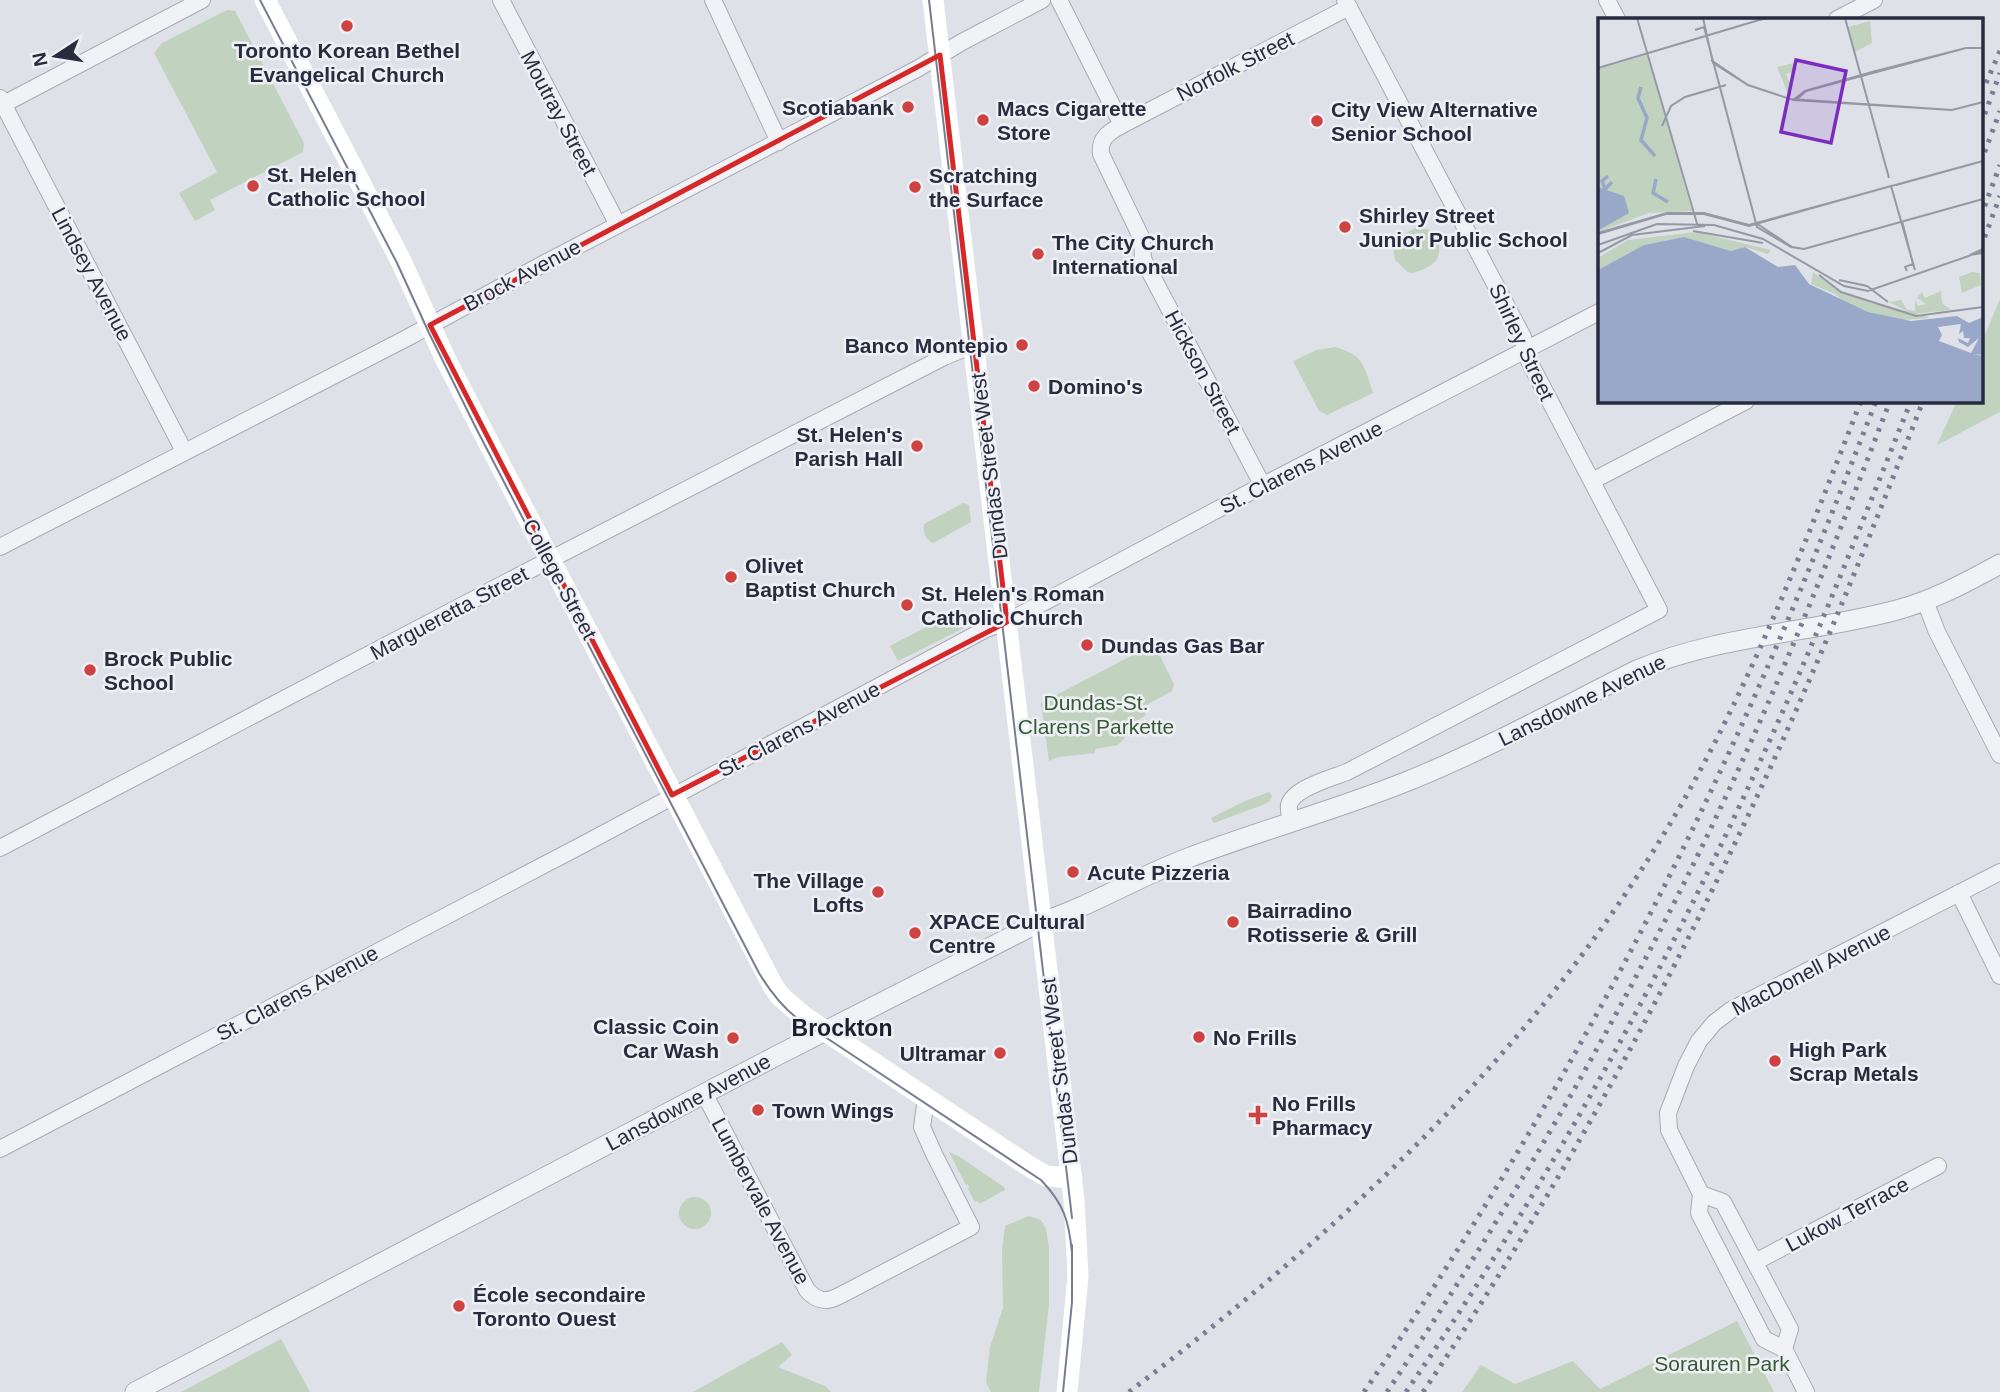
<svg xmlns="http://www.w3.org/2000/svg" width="2000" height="1392" font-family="Arial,sans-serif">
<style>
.green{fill:#c1d2bf}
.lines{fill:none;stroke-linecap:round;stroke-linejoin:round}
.minor-casing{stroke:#a7abb5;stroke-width:18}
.tertiary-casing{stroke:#a7abb5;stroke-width:21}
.minor{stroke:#f1f2f6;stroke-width:16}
.tertiary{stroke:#f1f2f6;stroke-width:19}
.secondary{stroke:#fff;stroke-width:21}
.tram{stroke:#787d91;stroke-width:2}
.rail{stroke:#787d91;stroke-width:5;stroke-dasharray:3.5 7;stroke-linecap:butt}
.marked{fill:none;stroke:#d62828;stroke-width:5;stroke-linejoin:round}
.poi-dot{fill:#ce4342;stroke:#eef0f5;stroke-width:2.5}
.labels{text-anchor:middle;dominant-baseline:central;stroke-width:5;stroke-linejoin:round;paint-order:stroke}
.poi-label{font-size:21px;font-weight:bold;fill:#272c3f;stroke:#eef0f5;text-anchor:start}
.street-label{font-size:21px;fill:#272c3f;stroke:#eef0f5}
.park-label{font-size:21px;fill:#365a35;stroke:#eef0f5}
.neighbourhood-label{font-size:23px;font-weight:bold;fill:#1a1e2f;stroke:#eef0f5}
.inset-river{fill:none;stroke:#99a8c8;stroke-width:3.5}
.inset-road{fill:none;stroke:#9599a4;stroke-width:2}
.view{fill:#7b2cbf;fill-opacity:0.15;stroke:#7b2cbf;stroke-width:3.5}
.inset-edge{fill:none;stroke:#272c3f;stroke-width:3.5}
</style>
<rect width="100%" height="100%" fill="#dee1e8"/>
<g class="green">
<polygon points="227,10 235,11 304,143 303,152 210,200 215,210 195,221 179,193 217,172 154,53 162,43"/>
<path d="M1415,228L1427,229L1437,234C1442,255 1440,263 1419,271C1415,272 1413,274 1408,272C1404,269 1399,263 1395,260L1393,247L1401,236Z"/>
<polygon points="2000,299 2000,412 1937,445 1957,401 1981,401 1981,344"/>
<path d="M1335,347C1364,355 1364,366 1373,393L1327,415L1319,411L1293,361L1317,350Z"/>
<path d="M963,503L969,505L971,522L933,543C925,539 923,532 924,524Z"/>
<polygon points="955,612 964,628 898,661 890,646"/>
<polygon points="1154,644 1174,684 1172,691 1148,704 1145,716 1130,725 1132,730 1118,745 1095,749 1095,753 1058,757 1049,761 1041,703"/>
<polygon points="1269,792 1272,796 1270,801 1265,804 1214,823 1211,818 1245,801"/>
<polygon points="949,1152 960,1157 1005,1188 1005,1190 979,1204 978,1201 975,1202 968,1189 969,1187 968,1184 966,1185"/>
<circle cx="695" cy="1213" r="16"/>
<polygon points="1029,1216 1041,1220 1046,1229 1049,1248 1049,1304 1039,1392 991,1392 986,1382 990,1347 1003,1308 1002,1250 1005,1226"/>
<polygon points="1737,1321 1774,1392 1462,1392 1481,1365 1515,1384 1573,1361 1600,1389"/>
<polygon points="281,1339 310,1392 181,1392"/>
<polygon points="782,1342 792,1355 778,1367 825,1386 831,1392 693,1392"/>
</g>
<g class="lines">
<defs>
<g id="minor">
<polyline points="501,0 618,225"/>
<polyline points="713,0 779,142"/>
<path d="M1059,0L1122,125C1109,132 1099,138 1101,154L1142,239L1143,259L1263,486"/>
<polyline points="1607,0 1617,19"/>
<polyline points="1837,19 1874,0"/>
<polyline points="0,98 184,451"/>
<polyline points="0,106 202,0"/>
<polyline points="1122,125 1349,7"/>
<polyline points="1592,481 1746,401"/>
<polyline points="0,547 405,339 545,263 917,69 962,42 1042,0"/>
<polyline points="1925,601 1937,632 2000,755"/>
<path d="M1291,822C1290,817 1288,810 1289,805C1293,788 1332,778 1347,772L1659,610L1531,365L1525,352L1523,337L1345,0"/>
<polyline points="0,848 526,572 944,357 975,344"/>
<polyline points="1959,893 2000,976"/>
<path d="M704,1093L807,1290C817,1301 826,1303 839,1296L971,1227L934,1154L922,1127L926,1098"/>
<polyline points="0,1149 584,844 986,629 1007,622 1252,491 1599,312"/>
<polyline points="1701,1194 1723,1202 1790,1329 1784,1349"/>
<polyline points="1755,1262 1938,1166"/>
<polyline points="1806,1392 1784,1349 1764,1339 1699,1213 1701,1194 1669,1130 1668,1113 1686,1066 1699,1041 1714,1023 1731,1010 2000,872"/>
</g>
<path id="tertiary" d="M135,1392L778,1055L1038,923C1090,907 1137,877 1188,858C1261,830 1336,810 1408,781C1487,749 1561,708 1637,670C1720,635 1811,633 1897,610C1934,600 1967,582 2000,564"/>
</defs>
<use href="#minor" class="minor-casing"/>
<use href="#tertiary" class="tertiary-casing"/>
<use href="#minor" class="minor"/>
<use href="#tertiary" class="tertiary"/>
<g class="secondary">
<polyline points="265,0 401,261 445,358 481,428 773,986 780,996 803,1016 1027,1165 1046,1176 1072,1178"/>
<polyline points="933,0 1074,1200 1078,1276 1067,1392"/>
</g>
<g class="tram">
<path d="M260,0L397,263L429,333L477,430L759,973C770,991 781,1006 798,1019L1041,1180C1064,1204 1069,1221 1072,1253"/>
<polyline points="929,0 1072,1218"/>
<polyline points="1063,1392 1072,1302 1072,1245"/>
</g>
<g class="rail">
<polyline points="1986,83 2000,51"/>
<polyline points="1981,124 2000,73"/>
<polyline points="1981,162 2000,111"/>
<polyline points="1981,216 2000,165"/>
<polyline points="1981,247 2000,196"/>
<path d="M1129,1392C1335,1235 1522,1064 1659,842C1744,704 1802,551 1861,401"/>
<path d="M1364,1392C1507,1183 1633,963 1738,733C1788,624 1833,512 1876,401"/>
<path d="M1387,1392C1512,1205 1624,1012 1720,809C1783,676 1837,539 1890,401"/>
<path d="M1406,1392C1546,1188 1667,968 1769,742C1820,630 1865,515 1911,401"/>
<path d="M1423,1392C1578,1162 1709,914 1818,660C1855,574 1889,488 1923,401"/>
</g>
</g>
<path class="marked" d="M940,55L1007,622L672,795L430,325Z"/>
<g class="poi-dot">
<circle cx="347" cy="26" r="7"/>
<circle cx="908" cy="107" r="7"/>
<circle cx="983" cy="120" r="7"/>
<circle cx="1317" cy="121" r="7"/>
<circle cx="253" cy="186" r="7"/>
<circle cx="915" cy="187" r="7"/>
<circle cx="1345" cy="227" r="7"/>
<circle cx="1038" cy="254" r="7"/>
<circle cx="1022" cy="345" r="7"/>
<circle cx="1034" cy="386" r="7"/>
<circle cx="917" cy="446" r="7"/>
<circle cx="731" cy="577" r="7"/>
<circle cx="907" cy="605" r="7"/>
<circle cx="1087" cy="645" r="7"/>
<circle cx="90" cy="670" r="7"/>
<circle cx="1073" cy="872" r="7"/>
<circle cx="878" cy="892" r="7"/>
<circle cx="1233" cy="922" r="7"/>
<circle cx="915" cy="933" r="7"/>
<circle cx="1199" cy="1037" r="7"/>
<circle cx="733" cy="1038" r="7"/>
<circle cx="1000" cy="1053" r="7"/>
<circle cx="1775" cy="1061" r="7"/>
<circle cx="758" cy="1110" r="7"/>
<path d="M1254.5 1104.5h7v7h7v7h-7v7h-7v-7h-7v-7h7z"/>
<circle cx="459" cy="1306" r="7"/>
</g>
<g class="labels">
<g class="poi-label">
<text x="347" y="50" text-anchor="middle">Toronto Korean Bethel<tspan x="347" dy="24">Evangelical Church</tspan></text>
<text x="894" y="107" text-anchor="end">Scotiabank</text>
<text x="997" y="108">Macs Cigarette<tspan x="997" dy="24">Store</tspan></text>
<text x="1331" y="109">City View Alternative<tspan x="1331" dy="24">Senior School</tspan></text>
<text x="267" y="174">St. Helen<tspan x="267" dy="24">Catholic School</tspan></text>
<text x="929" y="175">Scratching<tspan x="929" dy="24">the Surface</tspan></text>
<text x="1359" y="215">Shirley Street<tspan x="1359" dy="24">Junior Public School</tspan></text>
<text x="1052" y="242">The City Church<tspan x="1052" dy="24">International</tspan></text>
<text x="1008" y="345" text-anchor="end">Banco Montepio</text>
<text x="1048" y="386">Domino's</text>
<text x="903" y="434" text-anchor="end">St. Helen's<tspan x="903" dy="24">Parish Hall</tspan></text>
<text x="745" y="565">Olivet<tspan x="745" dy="24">Baptist Church</tspan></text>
<text x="921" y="593">St. Helen's Roman<tspan x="921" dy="24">Catholic Church</tspan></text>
<text x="1101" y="645">Dundas Gas Bar</text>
<text x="104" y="658">Brock Public<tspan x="104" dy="24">School</tspan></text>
<text x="1087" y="872">Acute Pizzeria</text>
<text x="864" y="880" text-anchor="end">The Village<tspan x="864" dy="24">Lofts</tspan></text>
<text x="1247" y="910">Bairradino<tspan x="1247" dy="24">Rotisserie &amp; Grill</tspan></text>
<text x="929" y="921">XPACE Cultural<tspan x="929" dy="24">Centre</tspan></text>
<text x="719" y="1026" text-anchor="end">Classic Coin<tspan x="719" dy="24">Car Wash</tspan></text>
<text x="1213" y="1037">No Frills</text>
<text x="1789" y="1049">High Park<tspan x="1789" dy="24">Scrap Metals</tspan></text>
<text x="986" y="1053" text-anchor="end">Ultramar</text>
<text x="1272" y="1103">No Frills<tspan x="1272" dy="24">Pharmacy</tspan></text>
<text x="772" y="1110">Town Wings</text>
<text x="473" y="1294">École secondaire<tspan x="473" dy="24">Toronto Ouest</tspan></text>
</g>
<g class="street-label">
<text transform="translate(1235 66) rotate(-27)">Norfolk Street</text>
<text transform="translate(559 113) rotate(62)">Moutray Street</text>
<text transform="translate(92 274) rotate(62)">Lindsey Avenue</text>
<text transform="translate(522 275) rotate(-28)">Brock Avenue</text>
<text transform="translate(1522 342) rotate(65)">Shirley Street</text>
<text transform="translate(1203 372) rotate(62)">Hickson Street</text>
<text transform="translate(989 466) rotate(-97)">Dundas Street West</text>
<text transform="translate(1301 467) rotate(-27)">St. Clarens Avenue</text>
<text transform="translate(560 579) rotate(62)">College Street</text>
<text transform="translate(449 613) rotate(-28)">Margueretta Street</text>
<text transform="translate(1582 700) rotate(-26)">Lansdowne Avenue</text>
<text transform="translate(799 729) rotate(-28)">St. Clarens Avenue</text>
<text transform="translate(1811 970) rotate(-27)">MacDonell Avenue</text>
<text transform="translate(297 993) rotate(-28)">St. Clarens Avenue</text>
<text transform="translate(1059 1071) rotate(-97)">Dundas Street West</text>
<text transform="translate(688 1102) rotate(-28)">Lansdowne Avenue</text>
<text transform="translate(761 1201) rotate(62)">Lumbervale Avenue</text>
<text transform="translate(1847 1214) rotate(-28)">Lukow Terrace</text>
</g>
<g class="park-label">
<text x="1096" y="702">Dundas-St.<tspan x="1096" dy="24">Clarens Parkette</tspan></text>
<text x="1722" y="1363">Sorauren Park</text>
</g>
<g class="neighbourhood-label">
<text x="842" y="1028">Brockton</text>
</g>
</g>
<g transform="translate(1598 18)">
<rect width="385" height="385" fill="#dee1e8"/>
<path d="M272,3L274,25L257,34L250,9ZM49,37L94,193L51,195L0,214V51ZM196,45L198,53L188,56L194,71L189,73L179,49ZM98,214L173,232L170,236L147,229L133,233L86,219L46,227L0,252L1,239L30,222ZM215,254L244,275L333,300L304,302L254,290L237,276L213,266ZM374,254L382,255L383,267L364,275L361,259ZM343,273L344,285L353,292L314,296L291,284L303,282L309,292L317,293V282L320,288L328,286L319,280L324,274L327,280Z" fill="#c1d2bf"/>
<path d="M0,169L26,178L31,195L1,212ZM86,219L133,233L147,229L180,249L197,247L211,266L270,294L313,303L359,298L371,305L385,299V337L374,336L385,338V385H0V252L46,227ZM363,306L361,316L365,313L366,320H372L370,325L360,320L361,324L370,329L381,320L373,335L341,323L344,317L340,309Z" fill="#99a8c8" fill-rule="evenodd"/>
<path class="inset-river" d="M43,69L40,80L49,100L43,122L57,138M10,158L4,163L7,171L14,164M58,161L55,175L70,184"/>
<path class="inset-road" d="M39,0L100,209M105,0L115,45L150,67L192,81L354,92L385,84M247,0L291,160M97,12L106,9L159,209L193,229L206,231L385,181M113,42L150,67L195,82L354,92L385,84M0,50L168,0M195,82L207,73L274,54L368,30H385M198,82L208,73L368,30H385M64,108L73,88L87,79L128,67M298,167L385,143M304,203L315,246L307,249L309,253M158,205L194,229L206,231L385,181M95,213L165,225M0,215L69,195H106L151,207L385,143M0,216L68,196H106L151,208L293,168L317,252M0,227L59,206L116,207L165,221L246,268L270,273L385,233M385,231L372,237L385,235M0,235L34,217L107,208M221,257L243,274L318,298L385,289M241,262L269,268L290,284"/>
<path class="view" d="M198,42L248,53L233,125L183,114Z"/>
<rect width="385" height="385" class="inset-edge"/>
</g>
<g transform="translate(56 56) rotate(258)" stroke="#eef0f5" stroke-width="5" paint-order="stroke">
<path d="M0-5L12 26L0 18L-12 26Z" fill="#272c3f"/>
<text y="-10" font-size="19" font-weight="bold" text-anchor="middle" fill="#272c3f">N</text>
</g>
</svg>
